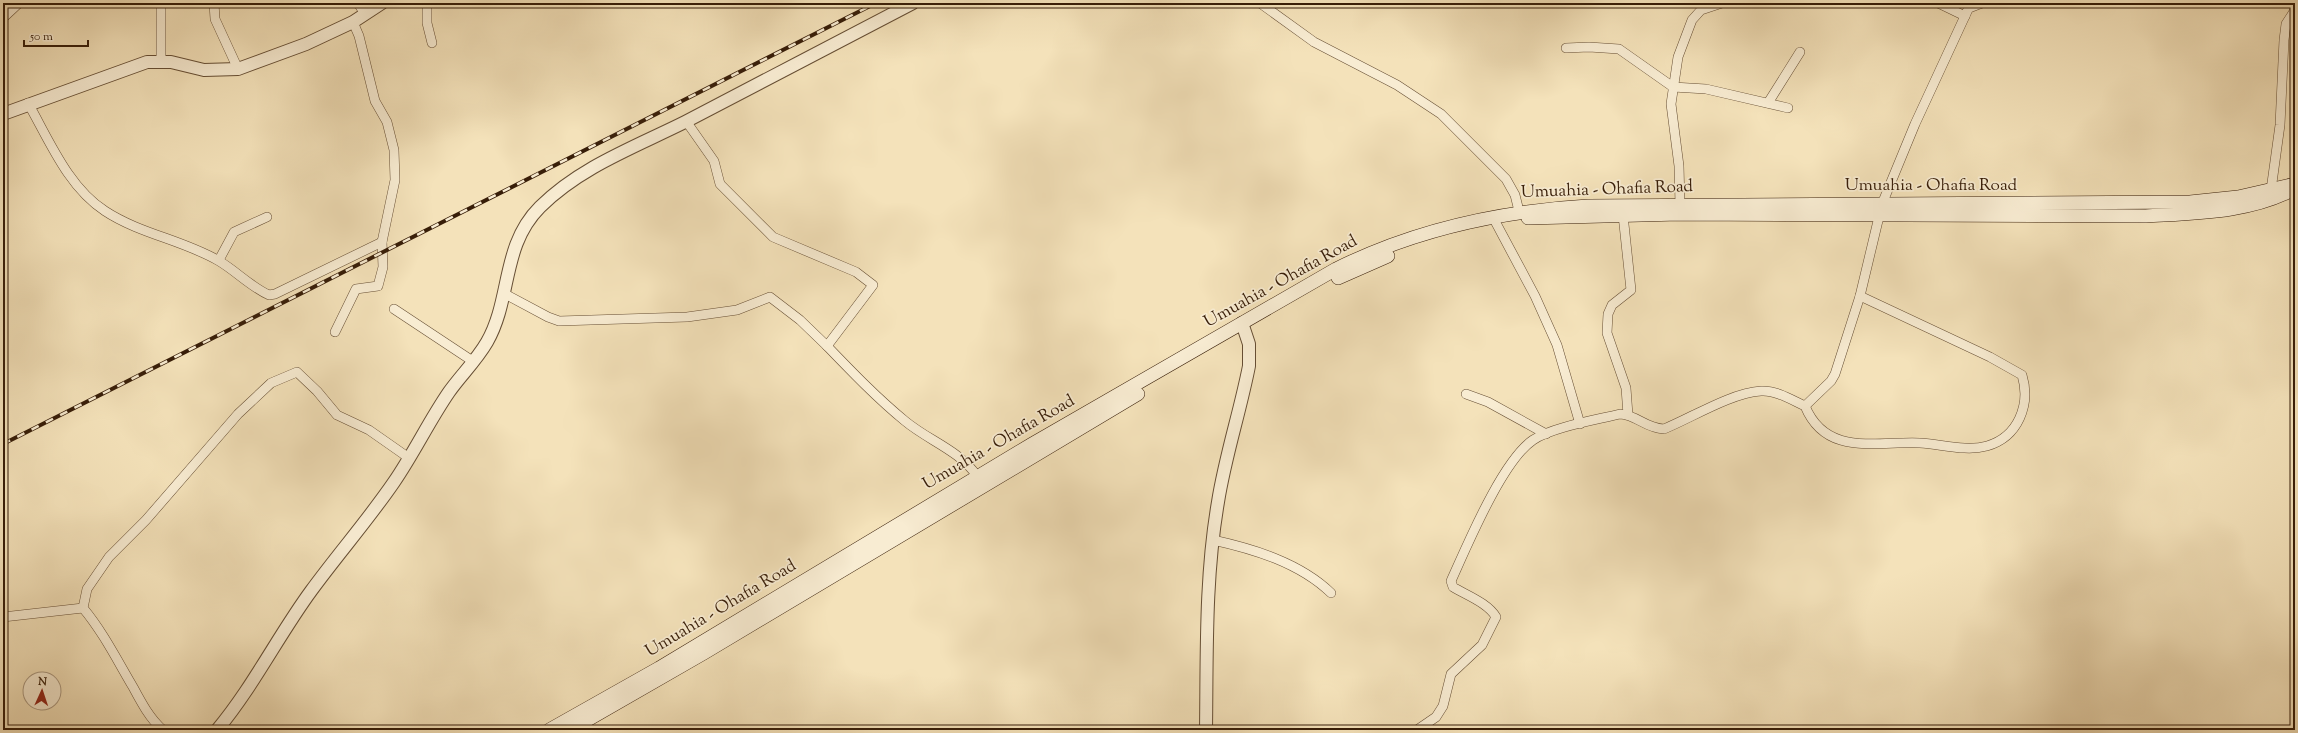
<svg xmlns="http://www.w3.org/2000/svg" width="2298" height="733" font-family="'Sorts Mill Goudy',serif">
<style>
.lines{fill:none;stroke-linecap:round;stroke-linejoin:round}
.minor-casing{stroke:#664e34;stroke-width:10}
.tertiary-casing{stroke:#664e34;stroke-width:14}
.secondary-casing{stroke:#371d08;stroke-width:14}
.minor{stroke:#f8ecd2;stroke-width:9}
.tertiary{stroke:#f8ecd2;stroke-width:12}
.secondary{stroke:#f8ecd2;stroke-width:13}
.rail-casing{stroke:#371d08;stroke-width:4}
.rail{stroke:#f8ecd2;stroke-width:2.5;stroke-dasharray:8;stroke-linecap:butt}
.labels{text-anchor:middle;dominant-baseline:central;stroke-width:3.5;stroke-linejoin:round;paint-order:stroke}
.street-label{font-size:17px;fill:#371d08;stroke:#f8ecd2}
</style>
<rect width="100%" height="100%" fill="#f4e2ba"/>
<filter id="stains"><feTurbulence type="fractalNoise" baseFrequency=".005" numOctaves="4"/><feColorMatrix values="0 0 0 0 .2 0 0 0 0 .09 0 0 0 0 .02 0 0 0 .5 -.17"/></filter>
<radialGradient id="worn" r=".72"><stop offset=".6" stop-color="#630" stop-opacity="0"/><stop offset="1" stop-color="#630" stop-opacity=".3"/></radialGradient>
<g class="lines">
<defs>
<g id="minor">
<polyline points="161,3 161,62"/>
<polyline points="214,3 215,19 238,69"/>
<polyline points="358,3 365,14"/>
<polyline points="427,3 427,23 432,43"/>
<polyline points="1260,3 1314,42 1397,85 1441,114 1506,179 1515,195 1519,211"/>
<polyline points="1938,3 1965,16"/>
<polyline points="1969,8 1982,3"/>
<polyline points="3,18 19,3"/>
<polyline points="1566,48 1589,47 1619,49 1673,87 1706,89 1788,108"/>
<path d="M28,103C49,140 68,187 105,211C140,234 183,240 219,261C236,271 251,287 269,295L275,294L382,242"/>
<polyline points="1768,103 1800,52"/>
<path d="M686,121L714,161L720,184L773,237L856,272L873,285L827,346C852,372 877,398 905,421C929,441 959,450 977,476"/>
<polyline points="2271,190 2280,125 2284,40 2286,24 2295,10"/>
<polyline points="1680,204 1679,166 1671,104 1678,57 1692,20 1701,10 1722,3"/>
<polyline points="1623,215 1631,290 1612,305 1608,314 1607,333 1626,388 1628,415"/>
<polyline points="1496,223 1535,296 1557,345 1580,424"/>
<polyline points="219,260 234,232 267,217"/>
<polyline points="503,293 548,317 559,321 687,317 737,310 770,297 800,320 827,346"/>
<polyline points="394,309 474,362"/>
<polyline points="335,332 356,289 378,286 383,267 382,242 395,180 394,150 387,122 375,101 359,36 353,22"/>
<polyline points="1466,394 1488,402 1546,434"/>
<polyline points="1805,406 1831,381 1835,374 1860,296 1882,204 1915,124 1971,3"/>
<path d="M1213,540C1254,549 1300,563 1331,593"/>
<polyline points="3,617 83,608"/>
<path d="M163,730C150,719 141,702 133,687C117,660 103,632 83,608L87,589L109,557L146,520L238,414L271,383L297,372L317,391L337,415L369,430L409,458"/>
<path d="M1417,730L1436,717L1443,706L1451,674L1482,645L1496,617C1488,603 1466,595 1453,587L1451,581C1467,546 1502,461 1533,440C1553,427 1596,420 1620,414C1637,415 1645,428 1664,429C1693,417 1731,393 1761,391C1776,390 1792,400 1805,406C1826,457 1876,441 1920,443C1941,444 1966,452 1987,446C2018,437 2031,405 2022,375L1990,357L1860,296"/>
</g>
<g id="tertiary">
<polyline points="3,114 147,62 171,62 204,70 238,69 306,44 353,22 382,3"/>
<path d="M217,730C253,687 278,636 311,591C338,554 368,520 394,482C414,453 429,421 449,392C461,375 476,361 487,342C512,298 501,246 540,207C580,167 635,147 685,122C761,83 837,42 913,3"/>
<path d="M1206,730C1207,654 1205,577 1218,502C1225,457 1240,412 1249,366V344L1242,323"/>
</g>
<g id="secondary">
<path d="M1528,218L1679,214L2146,216C2195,213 2250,213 2294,189"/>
<polyline points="1338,278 1388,256"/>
<path d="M549,730L659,668L1032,444L1336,269C1416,229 1500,211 1588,206L2190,202L2238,197L2295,184"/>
<polyline points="570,730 704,653 1138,394"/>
</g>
</defs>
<use href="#minor" class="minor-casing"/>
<use href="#tertiary" class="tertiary-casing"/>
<use href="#secondary" class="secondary-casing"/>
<use href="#minor" class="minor"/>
<use href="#tertiary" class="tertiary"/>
<use href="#secondary" class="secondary"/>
<defs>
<polyline id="rail" points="3,444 876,3"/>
</defs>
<use href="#rail" class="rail-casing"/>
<use href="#rail" class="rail"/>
</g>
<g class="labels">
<g class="street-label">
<text x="1931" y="186">Umuahia - Ohafia Road</text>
<text transform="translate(1607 190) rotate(-2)">Umuahia - Ohafia Road</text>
<text transform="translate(1281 282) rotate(-29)">Umuahia - Ohafia Road</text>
<text transform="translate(999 443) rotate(-30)">Umuahia - Ohafia Road</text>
<text transform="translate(721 609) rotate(-31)">Umuahia - Ohafia Road</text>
</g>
</g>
<rect width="2298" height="733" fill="none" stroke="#f4e2ba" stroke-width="16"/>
<rect x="4" y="4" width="2290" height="725" fill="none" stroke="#371d08" stroke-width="2"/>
<rect x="8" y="8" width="2282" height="717" fill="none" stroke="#371d08"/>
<g transform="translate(42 691) rotate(3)"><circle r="19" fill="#f8ecd2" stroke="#ab9981"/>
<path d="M0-3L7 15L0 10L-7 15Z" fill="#8f2418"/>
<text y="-6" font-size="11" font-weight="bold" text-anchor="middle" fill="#371d08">N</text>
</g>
<path d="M24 40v6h64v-6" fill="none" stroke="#371d08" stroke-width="2"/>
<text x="30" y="40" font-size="12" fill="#371d08" stroke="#f8ecd2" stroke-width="3" paint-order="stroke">50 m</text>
<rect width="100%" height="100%" filter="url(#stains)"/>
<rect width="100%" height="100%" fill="url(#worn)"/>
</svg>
